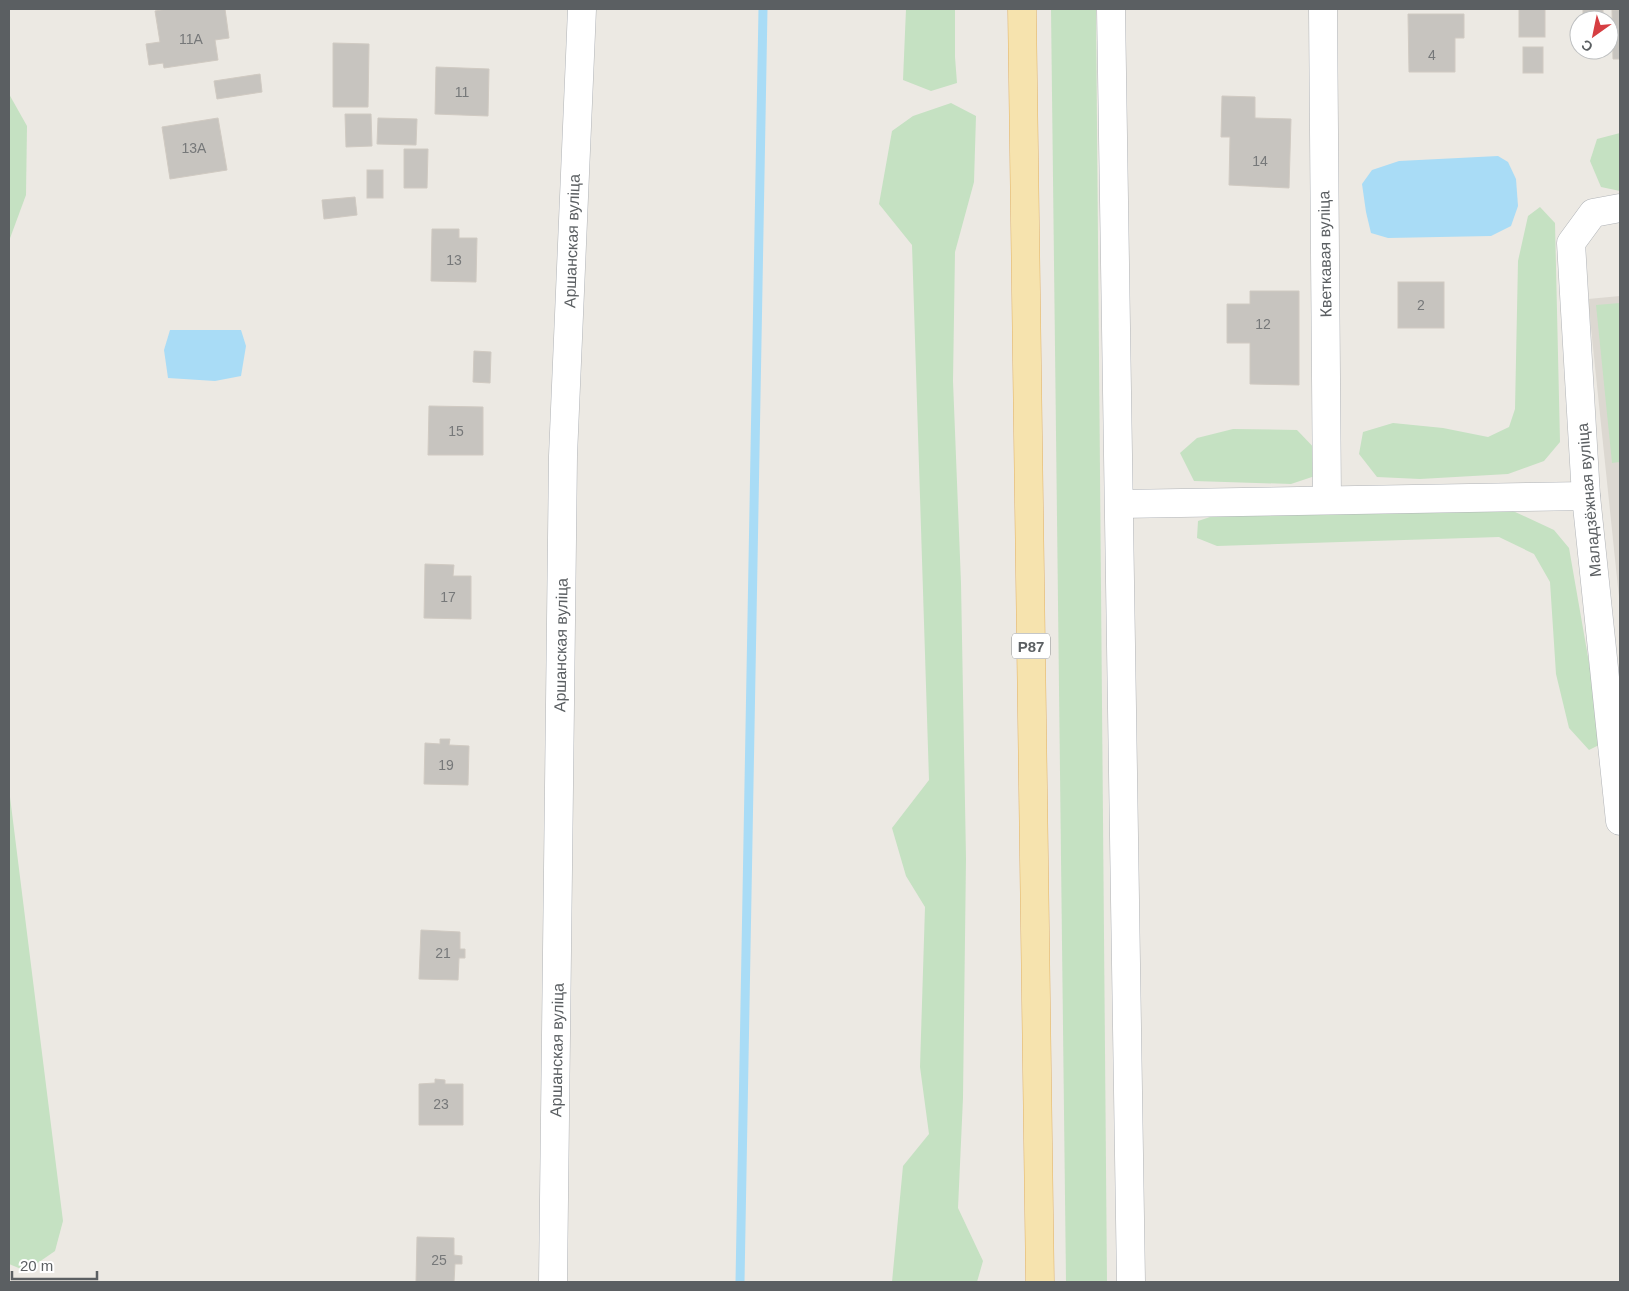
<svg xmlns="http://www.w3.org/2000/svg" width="1629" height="1291" font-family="Arial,sans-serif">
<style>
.education{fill:#dcd8d1}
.green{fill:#c5e1c2}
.water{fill:#a9dcf6}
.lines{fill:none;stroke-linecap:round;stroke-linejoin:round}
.stream{stroke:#a9dcf6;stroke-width:9}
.building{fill:#c7c4bf;stroke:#d0cac2}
.minor-casing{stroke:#b0b3b7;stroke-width:29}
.primary-casing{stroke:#e2b266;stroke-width:29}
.minor{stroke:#fff;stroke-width:28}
.primary{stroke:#f6e3ae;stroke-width:28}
.labels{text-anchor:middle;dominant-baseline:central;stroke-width:4.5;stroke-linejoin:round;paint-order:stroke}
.number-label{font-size:14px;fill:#767879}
.shield{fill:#fff;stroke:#8c8f91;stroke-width:1}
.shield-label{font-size:15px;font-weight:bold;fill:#5b5f62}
.street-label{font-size:16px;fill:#5b5f62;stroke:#fff}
</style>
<rect width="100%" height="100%" fill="#ece9e3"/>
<polygon class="education" points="1620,296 1620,607 1588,299"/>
<g class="green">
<polygon points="906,9 955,9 955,57 957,83 931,91 903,80"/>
<polygon points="1051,9 1096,9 1107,1282 1066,1282"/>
<polygon points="9,94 27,126 26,195 9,241"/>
<polygon points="951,103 976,116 974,182 955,252 953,381 961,583 966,858 963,1098 958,1208 983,1261 977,1282 892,1282 903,1166 929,1134 920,1067 925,907 906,876 892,828 929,780 912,245 879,204 892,131 913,116"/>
<polygon points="1620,133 1620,191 1601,187 1590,161 1597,139"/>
<polygon points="1540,207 1555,223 1560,442 1544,461 1508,474 1420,479 1377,477 1359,454 1363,432 1393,423 1443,428 1488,437 1509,427 1515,409 1518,261 1528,216"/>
<polygon points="1620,303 1620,462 1612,463 1596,305"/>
<polygon points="1233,429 1297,430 1320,454 1318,475 1291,484 1194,481 1180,453 1197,438"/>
<polygon points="1513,511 1554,530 1569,548 1603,743 1589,750 1569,728 1556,674 1550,582 1534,554 1499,537 1217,546 1197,538 1198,521 1219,514"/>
<polygon points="9,789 63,1221 55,1251 26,1271 9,1264"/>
</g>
<g class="water">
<polygon points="1498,156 1508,162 1516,179 1518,206 1511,226 1491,236 1388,238 1371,233 1366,212 1362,184 1372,170 1399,161"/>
<polygon points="170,330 241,330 246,346 241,376 215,381 168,378 164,350"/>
</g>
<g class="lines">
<polyline class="stream" points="740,1282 763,9"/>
</g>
<g class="building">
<polygon points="167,9 225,9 229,38 215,40 218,60 164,68 163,63 149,65 146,44 160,42 155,11"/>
<rect x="1519" y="9" width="26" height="28"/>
<rect x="1583" y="9" width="20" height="11"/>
<polygon points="1612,10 1620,10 1620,59 1613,59"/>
<polygon points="1408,14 1464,14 1464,38 1455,38 1455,72 1409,72"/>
<polygon points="333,43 369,44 368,107 333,107"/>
<rect x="1523" y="47" width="20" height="26"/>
<polygon points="436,67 489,69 488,116 435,114"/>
<polygon points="260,74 262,92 217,99 214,81"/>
<polygon points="1222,96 1255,97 1255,118 1291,119 1289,188 1229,185 1230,137 1221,137"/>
<polygon points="345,114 371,114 372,146 346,147"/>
<polygon points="218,118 227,170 170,179 162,127"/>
<polygon points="378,118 417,119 416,145 377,144"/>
<polygon points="404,149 428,149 427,188 404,188"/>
<rect x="367" y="170" width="16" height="28"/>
<polygon points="355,197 357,215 324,219 322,200"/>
<polygon points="432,229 459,229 459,238 477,238 476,282 431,281"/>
<rect x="1398" y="282" width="46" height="46"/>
<polygon points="1250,291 1299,291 1299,385 1250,384 1250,343 1227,343 1227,304 1250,304"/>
<polygon points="474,351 491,352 490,383 473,382"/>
<polygon points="429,406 483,407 483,455 428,455"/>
<polygon points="425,564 454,565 453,576 471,576 471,619 424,618"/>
<polygon points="440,739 450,739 449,745 469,746 468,785 424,784 425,743 440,744"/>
<polygon points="421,930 460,932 460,949 465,949 465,958 459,958 458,980 419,979"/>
<polygon points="435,1079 445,1080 445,1084 463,1084 463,1125 419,1125 419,1084 435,1083"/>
<polygon points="417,1237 454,1238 454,1255 462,1256 462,1264 455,1264 454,1282 416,1282"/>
</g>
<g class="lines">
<defs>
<g id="minor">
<polyline points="1111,9 1131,1282"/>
<polyline points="1323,9 1327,499"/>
<polyline points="1620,208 1593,213 1571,243 1586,496 1620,821"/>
<polyline points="1120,504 1586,496"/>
<polyline points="553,1282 563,456 582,9"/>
</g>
<polyline id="primary" points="1022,9 1040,1282"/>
</defs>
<use href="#minor" class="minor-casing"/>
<use href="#primary" class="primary-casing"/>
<use href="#minor" class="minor"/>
<use href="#primary" class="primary"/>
</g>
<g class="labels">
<g class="number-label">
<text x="191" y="39">11А</text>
<text x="1432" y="55">4</text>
<text x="462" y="92">11</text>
<text x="194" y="148">13А</text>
<text x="1260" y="161">14</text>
<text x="454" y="260">13</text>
<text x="1421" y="305">2</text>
<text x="1263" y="324">12</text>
<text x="456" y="431">15</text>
<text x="448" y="597">17</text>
<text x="446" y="765">19</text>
<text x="443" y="953">21</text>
<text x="441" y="1104">23</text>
<text x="439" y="1260">25</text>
</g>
<rect class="shield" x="1012" y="633.5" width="38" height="25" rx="4"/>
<g class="shield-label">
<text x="1031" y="646">Р87</text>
</g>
<g class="street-label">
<text transform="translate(572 241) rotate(-88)">Аршанская вуліца</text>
<text transform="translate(1325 254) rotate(-91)">Кветкавая вуліца</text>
<text transform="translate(1589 500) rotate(-95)">Маладзёжная вуліца</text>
<text transform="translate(561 645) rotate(-89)">Аршанская вуліца</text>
<text transform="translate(557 1050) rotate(-89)">Аршанская вуліца</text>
</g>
</g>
<rect width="1629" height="1291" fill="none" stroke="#5b5f62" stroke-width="20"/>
<g transform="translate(1594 35) rotate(213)"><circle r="24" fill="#ffffff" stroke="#bdbfc0"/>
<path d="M0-4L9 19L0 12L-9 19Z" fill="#d63e42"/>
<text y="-8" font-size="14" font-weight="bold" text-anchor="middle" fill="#5b5f62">С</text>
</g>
<path d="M12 1271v8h85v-8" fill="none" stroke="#5b5f62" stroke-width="2.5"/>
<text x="20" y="1271" font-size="15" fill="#5b5f62" stroke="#ffffff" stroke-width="4" paint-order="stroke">20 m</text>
</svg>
